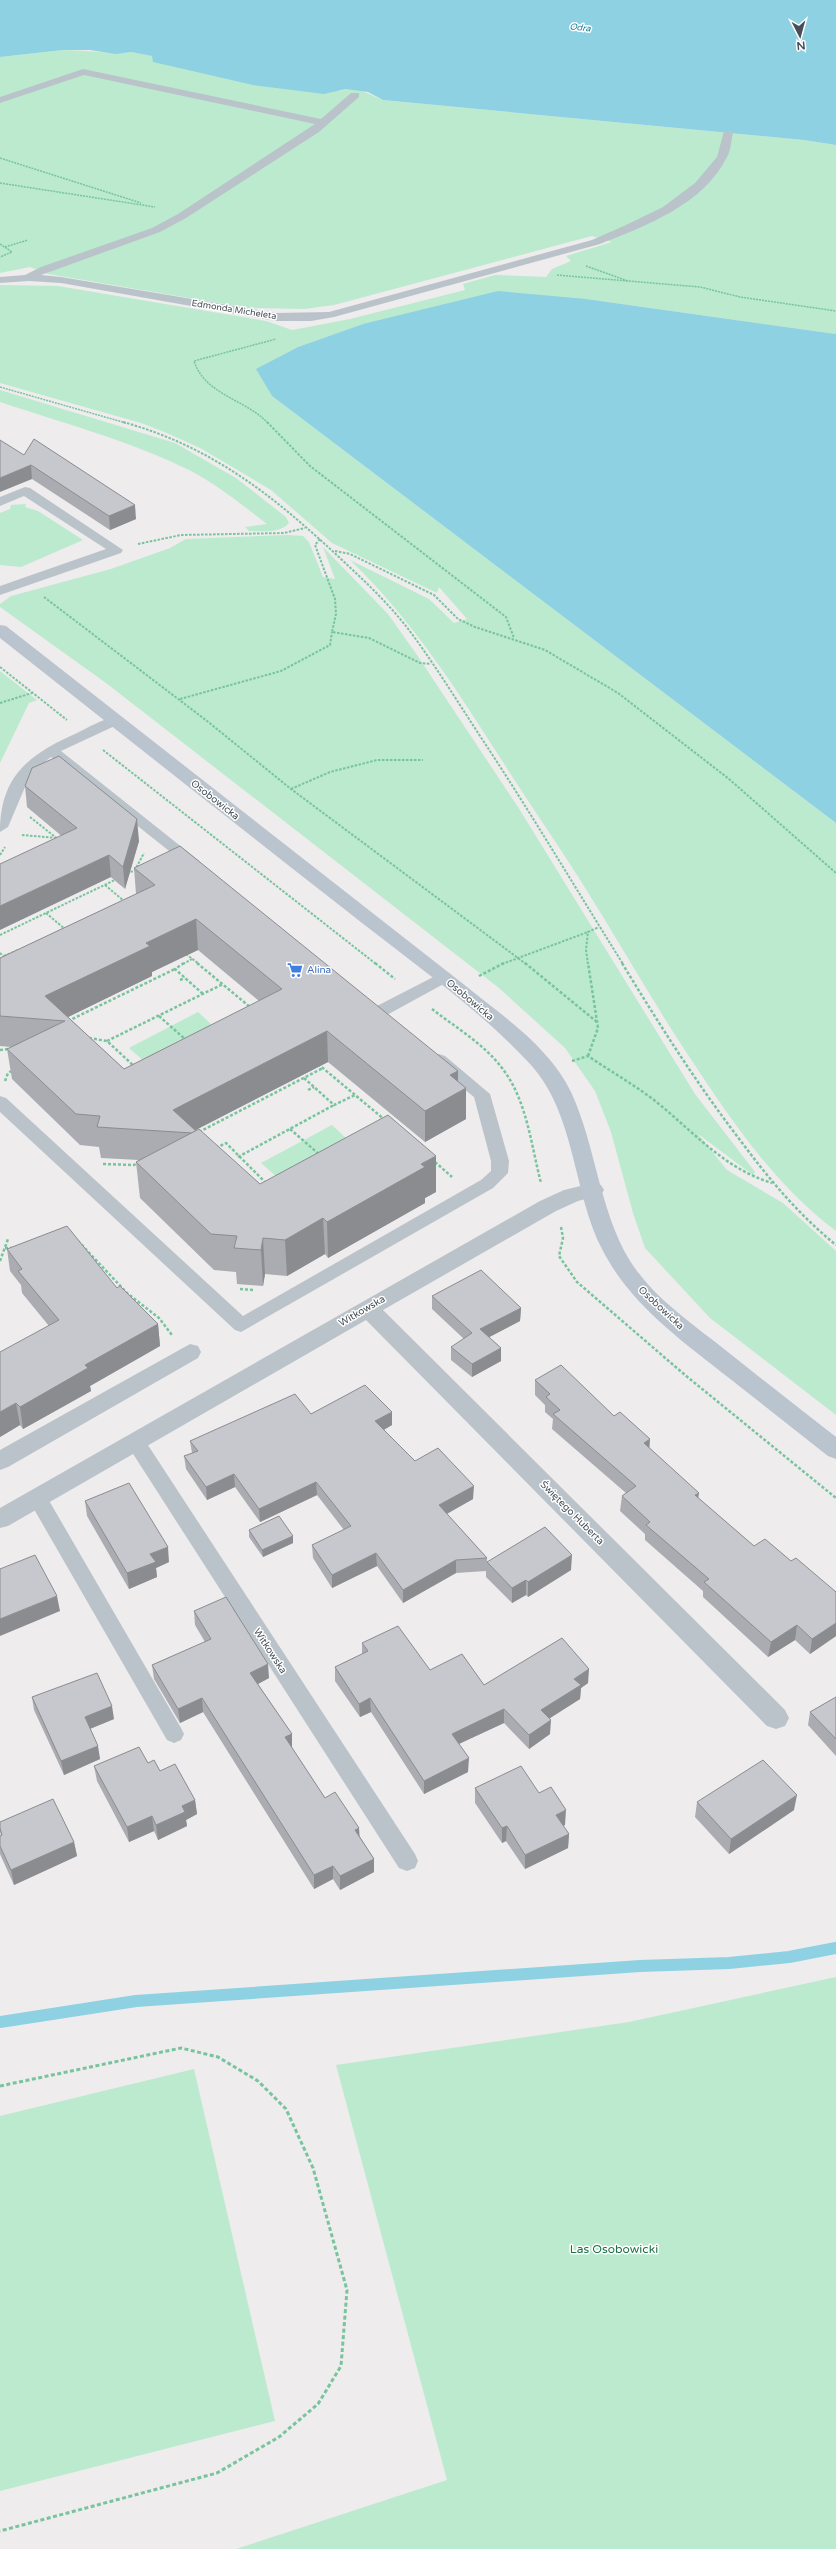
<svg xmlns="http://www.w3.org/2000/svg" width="836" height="2549" font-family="'Varela Round',sans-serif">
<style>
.green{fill:#bceace}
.water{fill:#8dd1e3}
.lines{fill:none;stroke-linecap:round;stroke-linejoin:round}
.stream{stroke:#8dd1e3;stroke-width:12}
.path-far3{stroke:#77c49e;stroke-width:1.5;stroke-dasharray:2 1;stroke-linecap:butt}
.path-far2{stroke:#77c49e;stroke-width:2;stroke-dasharray:2.5 1.5;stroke-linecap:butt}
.path-far1{stroke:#77c49e;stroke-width:2.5;stroke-dasharray:3 2;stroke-linecap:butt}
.path{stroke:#77c49e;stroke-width:3;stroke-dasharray:4 2.5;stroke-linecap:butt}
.lane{fill:#bbc3ca;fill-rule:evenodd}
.street{fill:#bbc3ca;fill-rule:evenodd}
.secondary{fill:#bac4ce;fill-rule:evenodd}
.wall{fill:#abacb1;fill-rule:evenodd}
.shaded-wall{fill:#8b8c90}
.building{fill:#c7c8ce;stroke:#8b8c90;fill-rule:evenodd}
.labels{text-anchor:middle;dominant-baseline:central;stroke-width:3;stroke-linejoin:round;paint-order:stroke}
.far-water-label{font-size:9px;font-style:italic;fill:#187e98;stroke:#fff}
.far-street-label{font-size:9px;fill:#464f57;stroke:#fff}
.street-label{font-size:10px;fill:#464f57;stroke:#fff}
.shop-label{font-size:10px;fill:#366cbe;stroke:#fff;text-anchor:start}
.near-park-label{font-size:12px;fill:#1e7147;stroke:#fff}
</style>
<rect width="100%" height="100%" fill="#eeecec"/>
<g class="green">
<path d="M63,50C86,50 109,54 131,52L341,91C355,84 371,96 383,100L804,140L836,145V334L586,299L363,324L298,347L257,369L272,396L836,823V1231C767,1179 722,1106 675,1035C642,983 612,930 579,878C556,842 531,806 508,770C460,695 414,621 350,560L429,599L454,623L467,619L439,587L437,593L332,543L271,490L202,449L167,433L141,423L0,383V285L58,286L266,321L292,330L350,319L465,290L463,284L495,275L546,277L552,269L571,261L566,256L612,242L592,236L334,305L304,309L248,308L48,274L30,267L0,273V57Z"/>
<path d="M0,390L175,443L236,478L286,517L289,523C279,534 263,531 249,531L245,527L267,524C242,505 217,484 189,470C130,441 63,423 0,402Z"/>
<polygon points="26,504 25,507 38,511 83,540 21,567 0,565 0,513 10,509 11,505"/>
<polygon points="288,535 303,536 309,542 323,577 335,579 323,547 388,614 417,655 518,807 695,1094 755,1172 753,1175 698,1134 727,1170 783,1203 836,1251 836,1415 710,1318 645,1248 633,1213 611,1132 595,1091 565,1048 499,988 106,683 0,607 0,604 11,596 111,569 170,548 186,539"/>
<polygon points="0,671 37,700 29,703 0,763"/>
<polygon points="198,1012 213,1026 144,1061 129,1048"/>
<polygon points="332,1125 348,1140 278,1178 261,1163"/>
<polygon points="836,1977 836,2549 236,2549 447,2480 336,2065 629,2022"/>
<polygon points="194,2069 275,2421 0,2491 0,2116"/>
</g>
<g class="water">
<polygon points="0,0 836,0 836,145 804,140 383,100 368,92 346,89 324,94 253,85 153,62 152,56 131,52 116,54 90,50 63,50 0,57"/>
<polygon points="498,291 586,299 836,334 836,823 272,396 256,369 298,347 363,324"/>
</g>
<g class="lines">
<polyline class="stream" points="0,2022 136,2001 640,1966 729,1963 789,1957 836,1948"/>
<g class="path-far3">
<polyline points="0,158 141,203"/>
<polyline points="0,183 155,207"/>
<polyline points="0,244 12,252 0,257"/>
<polyline points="5,247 28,240"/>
<polyline points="586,266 628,281"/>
<polyline points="557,275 700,287 740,297 836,311"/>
<polyline points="0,387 126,423"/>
<path d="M268,423C245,399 205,395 194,361L276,339"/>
</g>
<g class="path-far2">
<path d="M123,422C213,447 275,497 342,560C367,583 392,607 412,634C437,668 459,704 482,739C531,813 576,889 623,964"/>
<polyline points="267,422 310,466 506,617 514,638"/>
<polyline points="320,539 315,545 335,599 336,614 332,632 369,638 420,663 431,664"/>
<polyline points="138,544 181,535 284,533 305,528"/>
<polyline points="335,551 350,554 434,595 458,619 475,627 545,650 618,693 729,779 836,873"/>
<polyline points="44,597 207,721 291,789 526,964"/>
<polyline points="0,667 67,720"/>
<polyline points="180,699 281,671 330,645 332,632"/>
<polyline points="0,703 32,693"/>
<polyline points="103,750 376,964"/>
<polyline points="291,789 330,772 377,760 423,760"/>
<polyline points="30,817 59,840"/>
<polyline points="22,835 57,838"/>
<polyline points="0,855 5,847"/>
<polyline points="127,874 135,870 144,853"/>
<polyline points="105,885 124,901"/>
<polyline points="46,913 66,930"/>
<polyline points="0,935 117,879"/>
<polyline points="0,953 6,959"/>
<polyline points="186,954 199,964"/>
<polyline points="4,956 18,950"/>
<polyline points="183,964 192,959"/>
<polyline points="502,964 588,932"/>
<polyline points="588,964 586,950 588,932 599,927"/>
</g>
<g class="path-far1">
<polyline points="184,963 175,969 203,994"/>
<polyline points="197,963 250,1007"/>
<polyline points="375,963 395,979"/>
<polyline points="525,963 597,1022"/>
<path d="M622,963C659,1024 697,1084 740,1140C769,1179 798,1214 836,1245"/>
<polyline points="479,976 504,963"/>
<polyline points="180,980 185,978"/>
<path d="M432,1009C455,1027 484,1044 502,1068C527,1100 531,1145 541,1183"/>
<polyline points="159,1016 186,1040"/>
<polyline points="68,1021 175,969"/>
<polyline points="89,1038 107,1041 135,1067"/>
<polyline points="107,1041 223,984"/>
<polyline points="0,1050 9,1049"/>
<polyline points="588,1056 598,1028 588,963"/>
<path d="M572,1061L588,1056C610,1071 633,1084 654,1100C693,1131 723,1168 772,1183"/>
<polyline points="318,1064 385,1120"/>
<polyline points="304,1078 334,1105 355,1095"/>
<polyline points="5,1081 8,1073 13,1070"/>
<polyline points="308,1090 314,1087"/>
<polyline points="290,1129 320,1155"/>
<polyline points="199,1132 323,1068"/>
<polyline points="216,1148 226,1143 266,1183"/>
<polyline points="238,1157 334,1105"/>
<polyline points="435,1162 452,1177"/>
<polyline points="103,1164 134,1165 139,1162"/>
<polyline points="561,1227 563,1238 559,1256 577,1282 685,1375 836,1498"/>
<polyline points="78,1241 127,1293 159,1318 172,1335"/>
<polyline points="5,1248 13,1248"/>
<polyline points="0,1261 8,1239"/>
<polyline points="240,1289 253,1290"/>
</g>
<polyline class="path" points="0,2086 181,2048 218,2057 258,2081 286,2109 313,2168 347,2290 341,2366 318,2404 279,2437 217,2473 0,2531"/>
<g class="lane">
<path d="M83,69L321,119L351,93H359V97L319,132L186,218L160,232L41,275L61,277L276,313L329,312L592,240L626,225L663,207L695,183L717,157L724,131H732L733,133C731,141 731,150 727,157C704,204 646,226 600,244L334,317L311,321H276L61,283L29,281L0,283V277L25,275L41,267L152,228L178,214L315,124L84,75L0,103V97Z"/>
<polygon points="25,487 30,488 123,550 121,553 0,595 0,586 106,549 24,496 0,506 0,497"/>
<path d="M114,717L119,718L121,721L119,724L61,751L198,860L201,863L198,866H188L51,757L31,773L8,827L0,832C0,775 30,754 77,733C89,727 101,720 114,717Z"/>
<polygon points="443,972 449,973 451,977 449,981 385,1016 373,1016 371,1012 373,1008"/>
<polygon points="439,1054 445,1056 490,1094 509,1161 508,1173 493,1188 241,1332 235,1330 0,1112 0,1096 6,1098 243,1316 481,1180 491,1171 491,1161 474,1097 433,1064 431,1060 433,1056"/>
<polygon points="135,1434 142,1436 415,1854 418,1861 415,1868 407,1871 399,1868 128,1446 125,1441 128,1436"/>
<polygon points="37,1489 44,1492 181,1728 184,1734 181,1740 174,1743 167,1740 27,1497 30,1492"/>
</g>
<g class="street">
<polygon points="593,1183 601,1185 604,1190 601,1195 578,1201 556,1211 383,1310 785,1710 789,1718 785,1726 776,1729 767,1726 366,1320 8,1526 0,1528 0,1508 540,1201 564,1190"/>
<polygon points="190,1344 198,1346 201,1352 198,1358 8,1467 0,1470 0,1450"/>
</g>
<path class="secondary" d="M0,625L6,626L462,983C500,1014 549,1046 571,1092C596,1146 599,1210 630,1261C651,1294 684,1318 714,1341C754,1373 795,1405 836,1437V1459L828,1456C795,1430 762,1404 729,1378C681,1340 629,1304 601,1247C573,1190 575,1114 531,1065C478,1007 404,957 343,908C228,818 114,728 0,638Z"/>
</g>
<g class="wall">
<polygon points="24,455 136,519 110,530 32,479"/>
<polygon points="25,786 139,841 125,889 27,807"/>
<path d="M134,868L458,1071V1082L466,1119L425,1142L328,1062L195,1130L260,1184L436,1192L425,1198V1203L328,1258L325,1254L287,1276L265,1274L263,1286L237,1284L236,1272L214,1270L140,1198L136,1162L139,1160L101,1158L99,1147L80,1145L12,1079L7,1049L11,1047L0,1046V958L136,894ZM198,950L259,1001L124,1069L68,1017L152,976V972Z"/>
<polygon points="7,1249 117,1288 158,1324 160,1346 90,1386 91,1391 23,1429 20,1425 0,1437 49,1326 22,1293 21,1285 10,1271"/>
<polygon points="432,1296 521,1308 520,1321 489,1337 501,1348 501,1361 472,1377 451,1360 451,1347 464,1339 432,1309"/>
<polygon points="535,1380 614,1416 649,1448 698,1498 754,1546 791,1561 836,1592 836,1636 810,1654 795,1640 768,1657 703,1597 703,1591 645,1540 645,1534 620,1511 622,1496 626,1493 552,1429 553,1419 545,1412 545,1405 535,1395"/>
<polygon points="311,1414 392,1425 384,1430 415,1461 473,1499 447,1514 487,1558 487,1562 571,1570 528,1597 526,1595 512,1603 486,1577 486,1571 456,1573 403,1603 377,1566 332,1588 313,1558 312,1545 344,1530 317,1495 260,1522 235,1487 207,1500 186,1469 184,1456 192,1453 190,1441"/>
<polygon points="85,1501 169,1562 156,1568 157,1577 129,1589 87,1516"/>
<polygon points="249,1530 293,1536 293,1543 263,1557 249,1537"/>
<polygon points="194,1611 269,1678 258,1684 292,1734 292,1748 325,1798 360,1837 374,1859 374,1872 340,1890 333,1879 314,1889 203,1712 180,1723 154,1679 152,1665 205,1642 195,1625"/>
<polygon points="362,1643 430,1670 484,1685 588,1683 581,1688 580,1699 549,1718 550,1734 529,1749 504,1723 459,1744 468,1772 424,1794 371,1712 360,1717 335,1681 335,1667 362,1654"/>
<polygon points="32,1697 114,1719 90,1729 100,1759 64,1775 34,1710"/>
<polygon points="836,1697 836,1756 808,1725 810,1712"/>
<polygon points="148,1763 160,1771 195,1800 197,1814 186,1820 187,1826 158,1840 154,1831 129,1842 97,1781 94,1766"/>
<polygon points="475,1788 539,1793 565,1825 563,1826 569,1834 568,1848 525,1869 506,1841 502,1843 475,1803"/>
<polygon points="697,1802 794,1810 729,1854 695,1817"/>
<polygon points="0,1822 74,1842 77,1856 14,1885 0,1854 0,1836 1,1836 0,1831"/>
</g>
<g class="shaded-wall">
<polygon points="31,465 32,479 0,492 0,478"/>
<polygon points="135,505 136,519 110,530 109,516"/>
<polygon points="137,819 139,841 125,889 123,867"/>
<polygon points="109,855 111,877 0,930 0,906"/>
<polygon points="196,919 198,950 152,972 152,976 62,1020 45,996 146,943"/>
<polygon points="327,1031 328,1062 190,1133 173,1110"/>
<polygon points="458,1071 458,1093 466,1088 466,1119 425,1142 425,1111 450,1075"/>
<polygon points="436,1156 436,1192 425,1198 425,1203 328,1258 327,1222 421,1164"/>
<polygon points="323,1218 325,1254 287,1276 285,1240"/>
<polygon points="263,1238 265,1274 263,1286 261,1250"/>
<polygon points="521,1308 520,1321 480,1342 480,1329"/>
<polygon points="158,1324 160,1346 90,1386 91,1391 23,1429 20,1407 85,1365"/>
<polygon points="501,1348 501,1361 472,1377 472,1364"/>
<polygon points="16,1403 20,1425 0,1437 0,1412"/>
<polygon points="392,1412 392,1425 376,1434 375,1421"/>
<polygon points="650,1439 649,1454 644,1443"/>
<polygon points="234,1474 235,1487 207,1500 206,1487"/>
<polygon points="316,1482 317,1495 260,1522 259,1509"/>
<polygon points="474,1486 473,1499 439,1518 439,1505"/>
<polygon points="699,1493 697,1507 695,1495"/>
<polygon points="293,1536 293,1543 263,1557 262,1550"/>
<polygon points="168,1547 169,1562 156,1568 157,1577 129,1589 127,1573 150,1554"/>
<polygon points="376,1553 377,1566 332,1588 332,1575"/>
<polygon points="572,1555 571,1570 528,1597 528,1582"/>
<polygon points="456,1560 456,1573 403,1603 403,1590"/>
<polygon points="526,1580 526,1595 512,1603 512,1588"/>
<polygon points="57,1596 60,1611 0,1636 0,1619"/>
<polygon points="836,1623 836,1636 810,1654 812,1639"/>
<polygon points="797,1625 795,1640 768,1657 771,1642"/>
<polygon points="268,1664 269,1678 252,1687 250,1673"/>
<polygon points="589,1669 588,1683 581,1688 580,1699 541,1724 541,1710 574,1679"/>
<polygon points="202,1698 203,1712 180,1723 178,1709"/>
<polygon points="370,1698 371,1712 360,1717 359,1704"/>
<polygon points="112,1706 114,1719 87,1730 85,1717"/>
<polygon points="504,1709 504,1723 452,1747 452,1734"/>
<polygon points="551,1720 550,1734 529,1749 529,1735"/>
<polygon points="292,1734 292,1748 285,1751 285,1737"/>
<polygon points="98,1746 100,1759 64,1775 61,1761"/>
<polygon points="469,1758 468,1772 424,1794 424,1781"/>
<polygon points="797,1795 794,1810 729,1854 731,1839"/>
<polygon points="195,1800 197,1814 186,1820 187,1826 158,1840 156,1825 182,1806"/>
<polygon points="566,1810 565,1825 555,1830 556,1815"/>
<polygon points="152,1816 154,1831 129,1842 127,1827"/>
<polygon points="507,1826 506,1841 502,1843 502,1828"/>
<polygon points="359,1828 360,1841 355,1830"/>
<polygon points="569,1834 568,1848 525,1869 525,1855"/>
<polygon points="74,1842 77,1856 14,1885 11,1870"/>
<polygon points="374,1859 374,1872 340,1890 340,1876"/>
<polygon points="333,1866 333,1879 314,1889 314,1875"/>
</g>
<g class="building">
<polygon points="34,439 135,505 109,516 31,465 0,478 0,440 24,455"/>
<polygon points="59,756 137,819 123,867 109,855 0,906 0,864 77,828 25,786 32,768"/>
<path d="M180,846L458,1071L450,1075L466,1088L425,1111L327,1031L173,1110L196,1131L192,1133L97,1127L100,1116L76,1114L7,1049L65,1021L0,1016V958L155,885L134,868ZM196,919L282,989L124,1069L45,996L150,946L146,943Z"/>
<polygon points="388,1115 436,1156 421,1164 425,1167 327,1222 323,1218 285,1240 263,1238 261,1250 234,1248 237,1236 211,1234 136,1162 199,1129 260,1184"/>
<polygon points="67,1226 117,1288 120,1286 158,1324 85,1365 88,1368 20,1407 16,1403 0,1412 0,1352 59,1320 18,1271 22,1269 7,1249"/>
<polygon points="481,1270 521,1308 480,1329 501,1348 472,1364 451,1347 472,1333 432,1296"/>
<polygon points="561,1365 614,1416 620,1412 650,1439 644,1443 699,1493 695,1495 754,1546 765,1539 791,1561 796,1558 836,1592 836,1623 812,1639 797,1625 771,1642 704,1582 709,1579 646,1525 650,1522 622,1496 636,1486 553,1414 560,1410 546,1397 550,1394 535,1380"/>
<polygon points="365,1385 392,1412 375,1421 415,1461 438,1448 474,1486 439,1505 487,1558 456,1560 403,1590 376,1553 332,1575 312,1545 351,1526 316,1482 259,1509 234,1474 206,1487 184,1456 198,1451 190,1441 295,1394 311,1414"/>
<polygon points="129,1483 168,1547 150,1554 156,1562 127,1573 85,1501"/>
<polygon points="279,1516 293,1536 262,1550 249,1530"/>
<polygon points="545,1527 572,1555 528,1582 526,1580 512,1588 487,1562"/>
<polygon points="35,1555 57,1596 0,1619 0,1569"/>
<polygon points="226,1597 268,1664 250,1673 292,1734 285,1737 325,1798 335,1792 359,1828 355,1830 374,1859 340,1876 333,1866 314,1875 202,1698 178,1709 152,1665 211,1639 194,1611"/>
<polygon points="398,1626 430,1670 462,1654 484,1685 562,1638 589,1669 574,1679 581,1685 541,1710 551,1720 529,1735 504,1709 452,1734 469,1758 424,1781 370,1698 359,1704 335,1667 368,1651 362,1643"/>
<polygon points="97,1673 112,1706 85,1717 98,1746 61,1761 32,1697"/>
<polygon points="836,1697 836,1739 810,1712"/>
<polygon points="139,1747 148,1763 154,1760 160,1771 175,1764 195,1800 182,1806 185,1812 156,1825 152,1816 127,1827 94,1766"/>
<polygon points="763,1760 797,1795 731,1839 697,1802"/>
<polygon points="521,1766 539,1793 551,1787 566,1810 556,1815 569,1834 525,1855 507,1826 502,1828 475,1788"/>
<polygon points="53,1799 74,1842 11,1870 0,1846 0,1836 2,1835 0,1828 0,1822"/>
</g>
<defs>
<symbol id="supermarket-bare" viewBox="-9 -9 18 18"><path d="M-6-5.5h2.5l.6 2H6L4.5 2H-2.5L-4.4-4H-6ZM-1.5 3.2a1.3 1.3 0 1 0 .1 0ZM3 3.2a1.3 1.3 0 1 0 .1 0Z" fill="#3f7fe0" stroke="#fff" stroke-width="2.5" paint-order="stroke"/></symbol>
</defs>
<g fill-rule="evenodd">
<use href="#supermarket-bare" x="284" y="959" width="22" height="22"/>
</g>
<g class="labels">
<g class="far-water-label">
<text transform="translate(580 28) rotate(6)">Odra</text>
</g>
<g class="far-street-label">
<text transform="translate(234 310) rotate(9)">Edmonda Micheleta</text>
</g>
<g class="street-label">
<text transform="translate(215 800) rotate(38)">Osobowicka</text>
<text transform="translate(470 1000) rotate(40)">Osobowicka</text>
<text transform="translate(661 1308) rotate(43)">Osobowicka</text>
<text transform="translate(362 1311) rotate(-30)">Witkowska</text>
<text transform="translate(572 1513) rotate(45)">Świętego Huberta</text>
<text transform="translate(270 1651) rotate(57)">Witkowska</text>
</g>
<g class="shop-label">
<text x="307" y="970">Alina</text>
</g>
<g class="near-park-label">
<text x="614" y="2249">Las Osobowicki</text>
</g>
</g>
<g transform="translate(800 36) rotate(174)" stroke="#ffffff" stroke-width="3" paint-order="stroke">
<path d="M0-3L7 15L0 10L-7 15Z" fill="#464f57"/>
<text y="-6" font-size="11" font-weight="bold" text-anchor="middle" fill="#464f57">N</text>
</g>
</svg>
